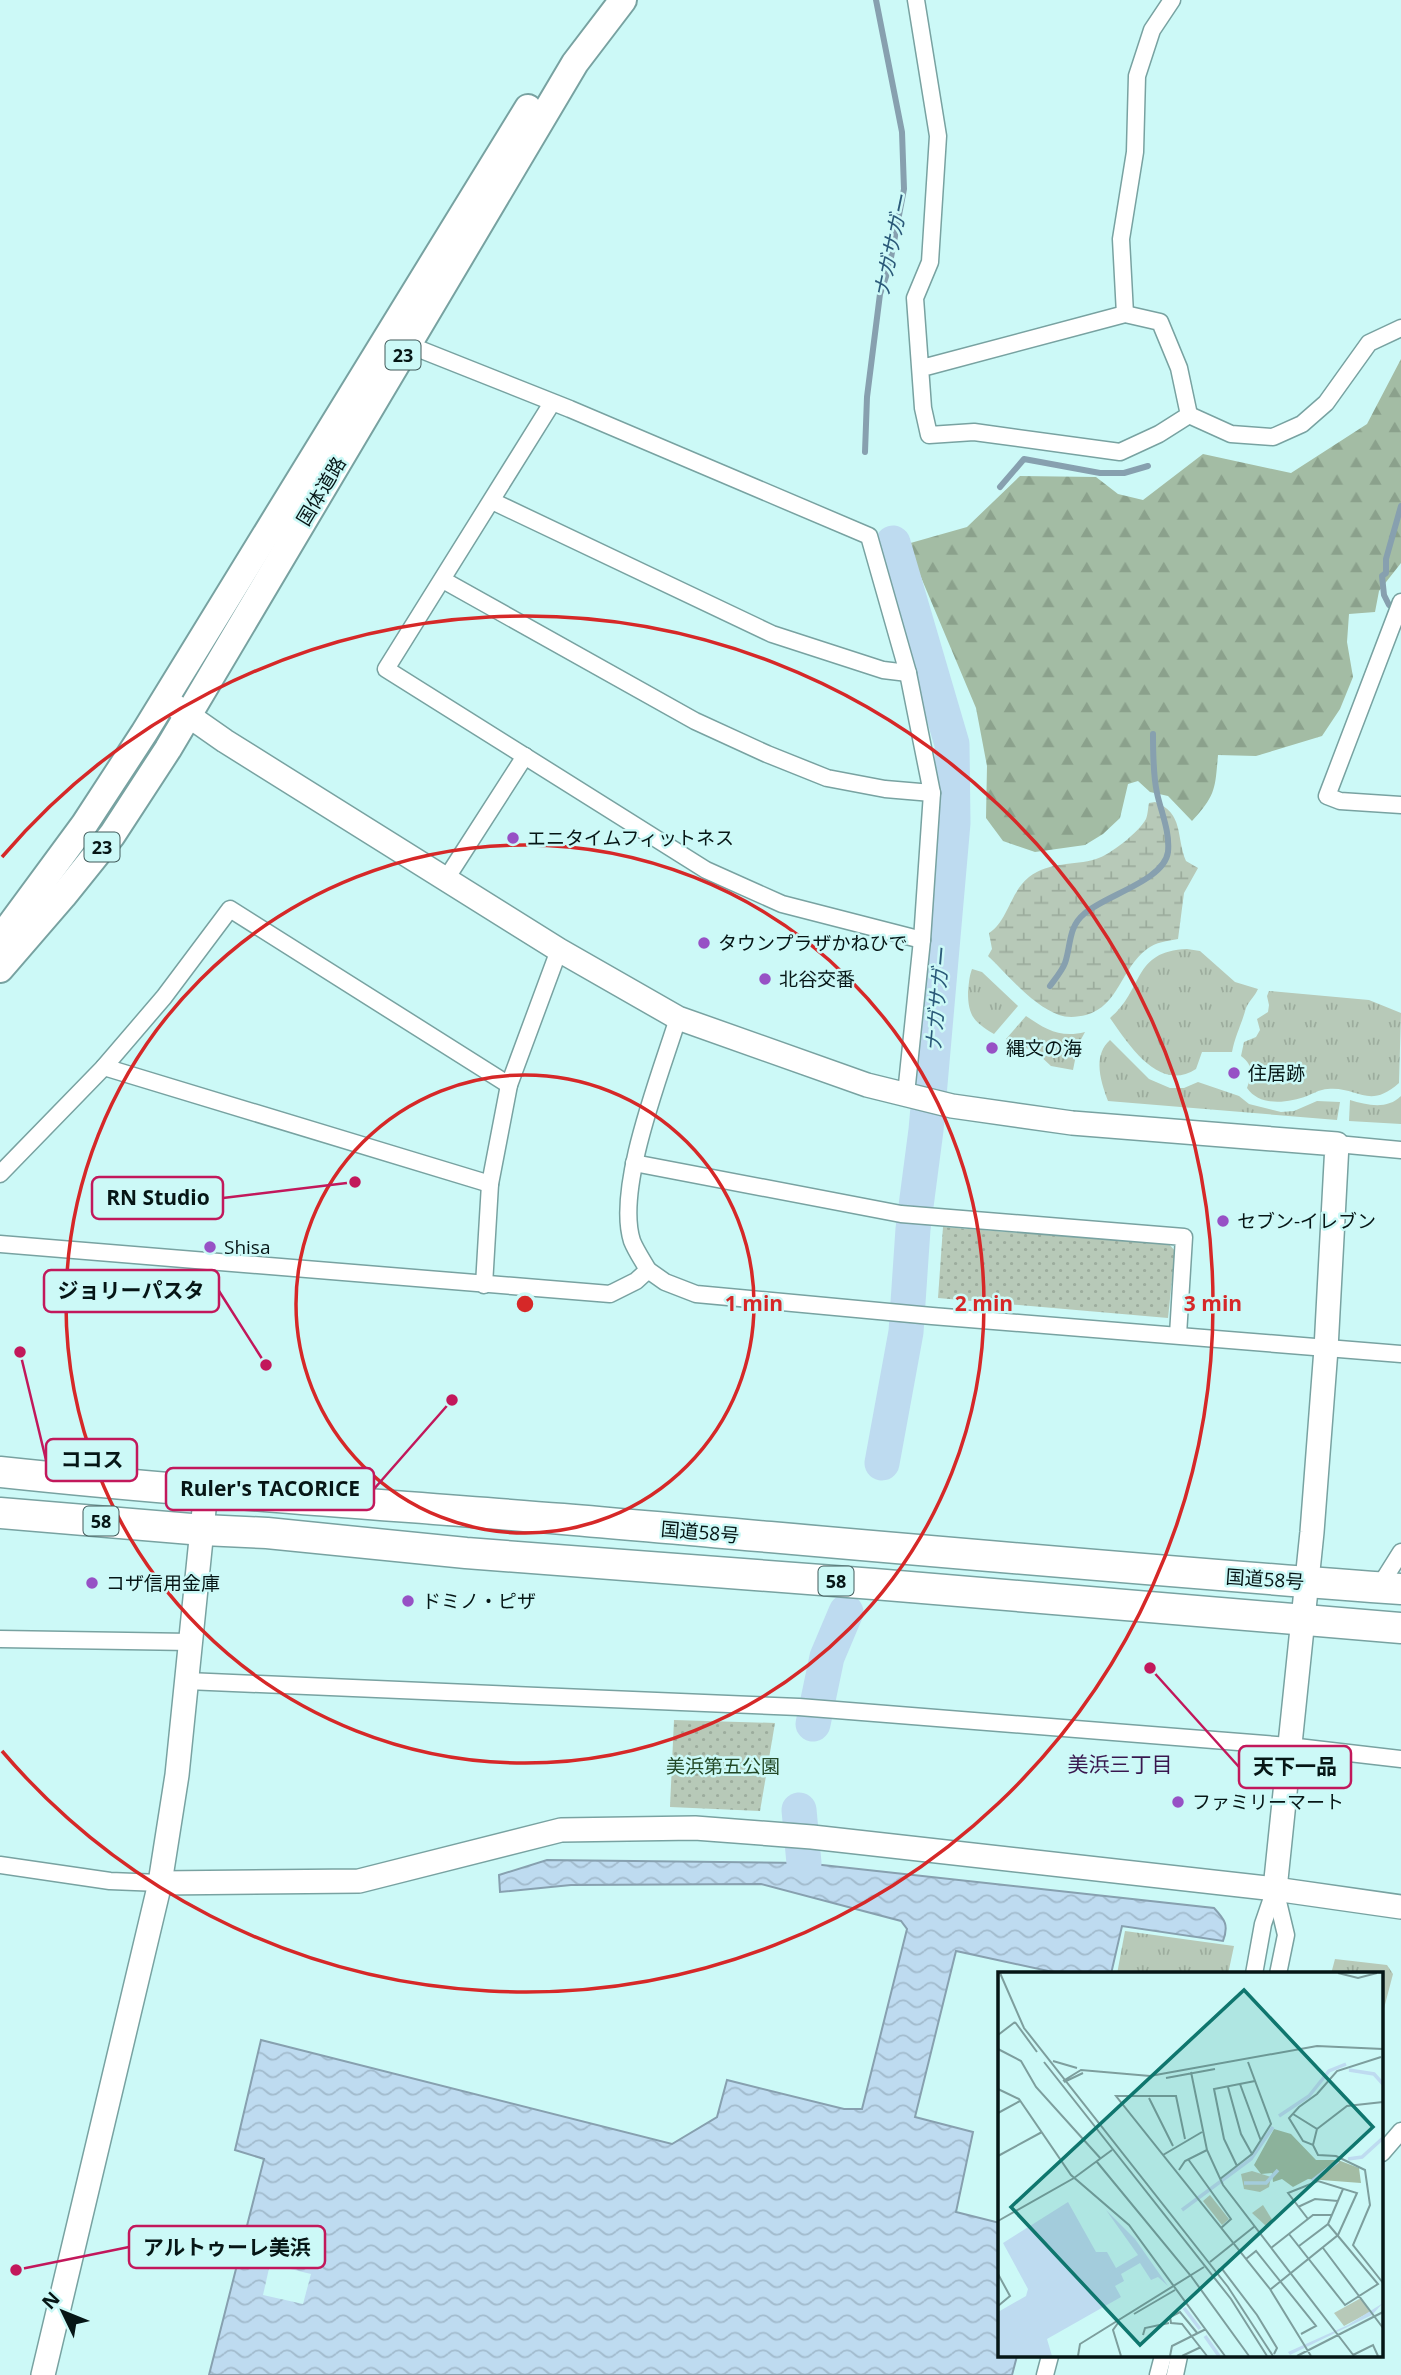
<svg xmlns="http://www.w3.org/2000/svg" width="1401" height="2375" font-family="'Open Sans','Noto Sans JP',sans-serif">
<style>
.grass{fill:url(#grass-tufts)}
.forest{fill:url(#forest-firs)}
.wetland{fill:url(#wetland-marsh)}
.park{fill:url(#park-dots)}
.water{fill:url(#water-waves);stroke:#87a0af;stroke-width:2}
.pier{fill:#ccf9f7}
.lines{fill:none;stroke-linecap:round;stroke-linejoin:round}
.stream{stroke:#87a0af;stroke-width:6}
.river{stroke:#bedbf0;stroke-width:35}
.street-casing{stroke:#78a2a1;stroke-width:19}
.secondary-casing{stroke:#78a2a1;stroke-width:26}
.primary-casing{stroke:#78a2a1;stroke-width:30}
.highway-casing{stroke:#78a2a1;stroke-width:33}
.street{stroke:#fff;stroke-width:16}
.secondary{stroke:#fff;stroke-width:23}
.primary{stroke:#fff;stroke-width:26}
.highway{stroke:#fff;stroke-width:30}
.ring{fill:none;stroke:#d62828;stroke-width:3.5}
.poi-dot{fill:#9751c5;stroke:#ccf9f7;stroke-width:2.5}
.labels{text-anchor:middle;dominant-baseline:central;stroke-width:5;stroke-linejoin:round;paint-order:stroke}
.shield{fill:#ccf9f7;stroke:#415a5a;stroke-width:2}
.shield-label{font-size:18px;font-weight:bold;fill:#061616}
.street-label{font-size:19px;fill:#061616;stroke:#ccf9f7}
.poi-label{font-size:19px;fill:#061616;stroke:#ccf9f7;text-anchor:start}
.park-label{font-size:19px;fill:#234927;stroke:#ccf9f7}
.water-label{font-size:21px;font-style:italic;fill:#2b5a79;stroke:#ccf9f7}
.neighbourhood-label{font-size:21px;fill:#39174e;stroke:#ccf9f7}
.inset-river{fill:none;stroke:#bedbf0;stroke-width:3.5}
.inset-road{fill:none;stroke:#7d9e9d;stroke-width:2}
.view{fill:#0f766e;fill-opacity:0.15;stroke:#0f766e;stroke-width:3.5}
.inset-edge{fill:none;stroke:#061616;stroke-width:3.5}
.centre{fill:#d62828;stroke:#ccf9f7;stroke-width:3.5}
.ring-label{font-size:21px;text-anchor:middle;font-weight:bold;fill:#d62828;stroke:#ccf9f7;stroke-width:5;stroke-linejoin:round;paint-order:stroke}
.leader{fill:none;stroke:#c2185b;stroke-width:2.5}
.callout-dot{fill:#c2185b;stroke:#ccf9f7;stroke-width:2.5}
.callout{fill:#ccf9f7;stroke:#c2185b;stroke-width:2.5}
.callout-label{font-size:21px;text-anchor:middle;font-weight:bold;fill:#061616}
</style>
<defs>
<pattern id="grass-tufts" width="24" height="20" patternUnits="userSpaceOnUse" patternTransform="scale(1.75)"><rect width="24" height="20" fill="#b7c9b8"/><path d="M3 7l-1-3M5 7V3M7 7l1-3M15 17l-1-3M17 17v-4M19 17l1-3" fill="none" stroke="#9cac9d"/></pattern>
<pattern id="forest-firs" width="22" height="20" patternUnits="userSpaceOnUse" patternTransform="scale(1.75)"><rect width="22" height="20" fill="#a3bca4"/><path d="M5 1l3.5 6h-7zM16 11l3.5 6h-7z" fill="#8ba18c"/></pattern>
<pattern id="wetland-marsh" width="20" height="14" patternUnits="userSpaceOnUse" patternTransform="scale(1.75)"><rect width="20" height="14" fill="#b7c9b8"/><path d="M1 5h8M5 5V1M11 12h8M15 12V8" fill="none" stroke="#9cac9d"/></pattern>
<pattern id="park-dots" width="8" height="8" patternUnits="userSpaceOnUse" patternTransform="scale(1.75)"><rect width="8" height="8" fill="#b7c9b8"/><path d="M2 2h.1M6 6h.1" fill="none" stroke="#9cac9d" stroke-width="1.8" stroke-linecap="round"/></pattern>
<pattern id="water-waves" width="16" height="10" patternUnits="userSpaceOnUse" patternTransform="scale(1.75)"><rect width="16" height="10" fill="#bedbf0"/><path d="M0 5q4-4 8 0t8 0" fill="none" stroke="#a2bbcd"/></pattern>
</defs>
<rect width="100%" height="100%" fill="#ccf9f7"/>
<g class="grass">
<path d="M1187,949L1200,951L1235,982L1258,989C1255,996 1249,1001 1246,1008C1242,1023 1235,1036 1232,1052H1202L1196,1069C1159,1093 1129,1045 1110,1018C1144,990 1132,951 1187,949Z"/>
<path d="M972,969L982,972L1018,1006L994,1034C974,1022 968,1016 968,992C969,983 969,977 972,969Z"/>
<path d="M1269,991L1369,1000L1401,1013L1399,1083C1367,1112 1356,1083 1322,1090C1317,1091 1312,1094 1307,1096C1288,1103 1260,1107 1247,1088C1252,1074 1254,1066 1241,1056L1244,1042L1256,1037L1260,1030L1257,1019L1268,1012L1269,1005L1267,996Z"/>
<path d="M1026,1016C1046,1030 1061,1038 1085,1032L1078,1045L1073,1070L1051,1066L1037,1053L1006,1039Z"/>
<path d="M1110,1040L1149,1079L1170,1088H1184L1198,1082L1239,1096L1249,1104L1281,1112L1294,1111L1317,1101L1340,1102L1337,1120L1108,1101C1101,1082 1092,1056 1110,1040Z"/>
<path d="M1401,1096V1124L1349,1121L1350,1100C1367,1105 1387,1110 1401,1096Z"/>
<polygon points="1125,1931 1234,1946 1228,1974 1117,1974"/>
<polygon points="1335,1959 1387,1965 1393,1974 1382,2016 1382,1974 1331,1974"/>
</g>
<path class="forest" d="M1401,359V563L1379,591L1375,612L1349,614L1347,642L1353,677L1340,709L1322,736L1256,756L1218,755C1215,789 1216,795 1192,821L1168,796L1150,792L1138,781L1128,784L1120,818L1103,834L1085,845L1035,852L1003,841L986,818L987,766L976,708L907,544L967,527L1020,476L1096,477L1118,494L1143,500L1203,454L1291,473L1367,424Z"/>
<path class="wetland" d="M1155,802C1184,813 1176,837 1186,861L1198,868L1184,893L1178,939C1167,941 1156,942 1147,949C1121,968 1119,1006 1086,1015C1078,1017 1067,1018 1059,1015C1032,1005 1009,976 988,956L992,949L989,933C1008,921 1010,892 1029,877C1050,861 1073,866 1096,859C1110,855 1139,832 1146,819C1148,814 1148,807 1149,803Z"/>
<g class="park">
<polygon points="943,1227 1169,1244 1175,1251 1168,1318 938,1298"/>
<polygon points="674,1720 775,1723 760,1811 670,1807"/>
</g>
<path class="water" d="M547,1860L804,1863L1214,1908C1225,1920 1229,1925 1223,1941L1122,1926L1111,1974H1062L956,1951L915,2117L973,2132L956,2212L1000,2223V2356H1017L1012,2375H209L264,2159L235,2150L261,2040L672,2144L717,2117L727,2080L844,2109H862L907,1929L901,1921L761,1884L571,1885L500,1892L499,1875Z"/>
<polygon class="pier" points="270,2264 311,2274 303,2304 263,2295"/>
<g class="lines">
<g class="stream">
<polyline points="865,452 867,397 880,294 889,268 904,189 902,132 876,0"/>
<polyline points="1000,487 1024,459 1100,473 1124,473 1148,466"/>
<polyline points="1389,605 1384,595 1382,576 1386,573 1386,559 1401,506"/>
<path d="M1050,986C1055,979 1062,971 1065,963C1071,946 1068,927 1084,914C1105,895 1164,881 1168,852C1170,831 1161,812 1157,793C1153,775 1153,753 1153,734"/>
</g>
<g class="river">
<polyline points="882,1463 906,1332 913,1229 926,1130 953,823 952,744 893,543"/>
<polyline points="813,1724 827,1657 846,1612"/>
<polyline points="799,1810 804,1863"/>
</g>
<defs>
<g id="street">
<polyline points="916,0 938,136 930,262 915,298 923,408 929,435 974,432 1120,452 1159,434 1189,415 1179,368 1160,322 1125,314 922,368"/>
<polyline points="1125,314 1121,239 1135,152 1137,76 1152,30 1172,0"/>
<polyline points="409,345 570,409 869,536 908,673 932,793 922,940 906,1094"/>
<polyline points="552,403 386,669 706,870 782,904 922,940"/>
<polyline points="1189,415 1231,434 1273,437 1302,424 1326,403 1369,343 1401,328"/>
<polyline points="492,501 772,634 883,670 908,673"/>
<polyline points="443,580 695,721 767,754 827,778 885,789 932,793"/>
<polyline points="1401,602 1327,796 1340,801 1401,805"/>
<polyline points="446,879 525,756"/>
<polyline points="104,1067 490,1184"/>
<polyline points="1337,1144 1401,1150"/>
<polyline points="634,1163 901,1214 1184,1237 1178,1335"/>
<polyline points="0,1174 104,1067 164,997 230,909 509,1085"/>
<polyline points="0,1244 610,1294 636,1281 648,1270 665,1282 696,1294 932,1316 1401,1354"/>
<path d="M648,1270C643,1261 636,1251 632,1241C615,1188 661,1073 678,1018"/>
<polyline points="484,1285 490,1184 509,1085 559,950"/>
<polyline points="1379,1587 1401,1552"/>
<polyline points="0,1639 191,1642"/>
<polyline points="187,1681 799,1707 1289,1746 1401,1759"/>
<polyline points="0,1865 110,1881 160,1883"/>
<polyline points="1275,1889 1286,1935 1278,1974"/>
<polyline points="1254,1974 1263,1924 1275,1889"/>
<polyline points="1382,2153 1401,2131"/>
<polyline points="1045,2375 1050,2356"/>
<polyline points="1158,2375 1163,2356"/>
<polyline points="1175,2375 1179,2356"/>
</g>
<g id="secondary">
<polyline points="175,706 225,741 559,950 678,1018 867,1085 952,1106 1072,1123 1337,1144 1326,1349 1312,1532 1275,1889"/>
<polyline points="160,1883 359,1881 561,1830 695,1828 812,1837 1275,1889 1401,1907"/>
<polyline points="43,2375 160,1883 177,1775 206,1490"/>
</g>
<g id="primary">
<polyline points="0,939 84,825 144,733 528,108"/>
<polyline points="0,969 63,896 112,835 168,749 575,63 623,0"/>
</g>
<g id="highway">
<path d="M0,1472C187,1492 376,1504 563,1519C842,1543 1121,1569 1401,1589"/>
<polyline points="0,1513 203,1530 267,1533 466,1553 874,1584 1401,1628"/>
</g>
</defs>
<use href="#street" class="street-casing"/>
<use href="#secondary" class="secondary-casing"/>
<use href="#primary" class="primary-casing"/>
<use href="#highway" class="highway-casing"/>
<use href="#street" class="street"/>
<use href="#secondary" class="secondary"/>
<use href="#primary" class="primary"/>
<use href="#highway" class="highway"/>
</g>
<g class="ring">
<circle cx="525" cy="1304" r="229"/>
<circle cx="525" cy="1304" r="459"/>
<path d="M2 857A688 688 0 1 1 2 1751"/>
</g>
<g class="poi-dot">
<circle cx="513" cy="838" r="7"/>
<circle cx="704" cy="943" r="7"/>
<circle cx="765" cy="979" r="7"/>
<circle cx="992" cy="1048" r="7"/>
<circle cx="1234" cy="1073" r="7"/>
<circle cx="1223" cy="1221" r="7"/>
<circle cx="210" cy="1247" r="7"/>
<circle cx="92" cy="1583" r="7"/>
<circle cx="408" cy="1601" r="7"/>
<circle cx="1178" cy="1802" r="7"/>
</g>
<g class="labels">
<g class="shield">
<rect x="385.5" y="340.5" width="35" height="29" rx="5"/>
<rect x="84.5" y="832.5" width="35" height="29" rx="5"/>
<rect x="83.5" y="1506.5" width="35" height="29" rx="5"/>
<rect x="818.5" y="1566.5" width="35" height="29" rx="5"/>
</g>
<g class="shield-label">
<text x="403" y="355">23</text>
<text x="102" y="847">23</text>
<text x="101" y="1521">58</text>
<text x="836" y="1581">58</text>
</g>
<g class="street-label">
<text transform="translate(321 491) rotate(-59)">国体道路</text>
<text transform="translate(700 1532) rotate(5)">国道58号</text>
<text transform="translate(1265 1579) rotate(4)">国道58号</text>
</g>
<g class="poi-label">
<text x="527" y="838">エニタイムフィットネス</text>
<text x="718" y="943">タウンプラザかねひで</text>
<text x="779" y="979">北谷交番</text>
<text x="1006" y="1048">縄文の海</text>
<text x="1248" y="1073">住居跡</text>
<text x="1237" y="1221">セブン-イレブン</text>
<text x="224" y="1247">Shisa</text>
<text x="106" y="1583">コザ信用金庫</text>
<text x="422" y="1601">ドミノ・ピザ</text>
<text x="1192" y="1802">ファミリーマート</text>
</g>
<g class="park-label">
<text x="723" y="1766">美浜第五公園</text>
</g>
<g class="water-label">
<text transform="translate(891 246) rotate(-78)">ナガサガー</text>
<text transform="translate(937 1000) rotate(-85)">ナガサガー</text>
</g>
<g class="neighbourhood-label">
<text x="1120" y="1764">美浜三丁目</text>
</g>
</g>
<g transform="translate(998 1972)">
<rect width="385" height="385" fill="#ccf9f7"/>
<path d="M265,233L275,249L268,254L254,241Z" fill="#b7c9b8"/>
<path d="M276,157L293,162L318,188H340L361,196L363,211L310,207L295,215L284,207L275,210L274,201L263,202L256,193Z" fill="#a3bca4"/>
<path d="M254,199L273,205L271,215L262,220L246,217L243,202Z" fill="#b7c9b8"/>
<path d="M212,223L231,247L224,253L205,229ZM363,326L372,340L346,354L336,341Z" fill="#b7c9b8"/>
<path d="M70,230L98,280H109L118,296L140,283L108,238L137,267L170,314L160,305L153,308L142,291L123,302L126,309L117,314L123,325L49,367L54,384H0V340L28,324L30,317L5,271ZM385,331L374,343L292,383L290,380L350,353Z" fill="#bedbf0"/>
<path class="inset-river" d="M351,98L376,102L385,112M281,144L311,124L331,99L348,92M350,187L364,185L385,166M314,209L340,189M246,211H268L280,198M184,238L253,187L275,155M186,336L202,357M207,364L221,384"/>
<path class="inset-road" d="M2,1L26,56L230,315L275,384M340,1L360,6L379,1M17,50L39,80M0,63L17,50M0,77L23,89L38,115L103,187M55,89L79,96M46,90L233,327L269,384M193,100L209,178L225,213L356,384M168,106L217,97M65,109L83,98L152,104L319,74L385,77M66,110L85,101M242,112L263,169M230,115L243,162L254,182M0,117L21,127L73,203L131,253L227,384M151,126L175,174M0,141L22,129M295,142L319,157L315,173L305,169L291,146L301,135L319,122L339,99L383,85M319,157L349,134L385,130M187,167L178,124H118L272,317L313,384M315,173L320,183L338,184L367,198L372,233L355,273L385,311M165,183L204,160M0,184L44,160M190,187L233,247L223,256M99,190L193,304L251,384M239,194L226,167L216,117L257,109M181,198L187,189L209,178M222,207L254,182L273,152L250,90M300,235L317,227L340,229M0,249L76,206L114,178M291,262L347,333L380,312L330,252M301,274L330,252L345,217M273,276L315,243H334M325,276L385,356M248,287L258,279L318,354L303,362M212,290L257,254M220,298L224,297L259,343L279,376L276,382M0,302L12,324L0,334M273,317L340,263L359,221L320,209L290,221L310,247M136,342L177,318M120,351L115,358L123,384M200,362L182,340L172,345L173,351L184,352L209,384M145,363L147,356L171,351M355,383L375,373L380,384M80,384L82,372L206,295M172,384L174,374L208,357M184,384L203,375M299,384L385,340"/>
<path class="view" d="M246,18L375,155L142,373L13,235Z"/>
<rect width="385" height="385" class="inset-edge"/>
</g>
<circle cx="525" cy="1304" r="10" class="centre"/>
<g class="ring-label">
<text x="754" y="1311">1 min</text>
<text x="984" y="1311">2 min</text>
<text x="1213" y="1311">3 min</text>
</g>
<path class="leader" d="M355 1182L223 1198M266 1365L219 1291M20 1352L46 1460M452 1400L374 1489M1150 1668L1239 1767M16 2270L129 2247"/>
<g class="callout-dot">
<circle cx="355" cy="1182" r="7"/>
<circle cx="266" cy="1365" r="7"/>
<circle cx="20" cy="1352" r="7"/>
<circle cx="452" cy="1400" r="7"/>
<circle cx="1150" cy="1668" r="7"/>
<circle cx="16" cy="2270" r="7"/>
</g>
<g class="callout">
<rect x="92" y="1177" width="131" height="42" rx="7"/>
<rect x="44" y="1270" width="175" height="42" rx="7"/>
<rect x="46" y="1439" width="91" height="42" rx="7"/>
<rect x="166" y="1468" width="208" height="42" rx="7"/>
<rect x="1239" y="1746" width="112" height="42" rx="7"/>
<rect x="129" y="2226" width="196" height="42" rx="7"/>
</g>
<g class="callout-label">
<text x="158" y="1205">RN Studio</text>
<text x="131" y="1298">ジョリーパスタ</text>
<text x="92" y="1467">ココス</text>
<text x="270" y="1496">Ruler's TACORICE</text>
<text x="1295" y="1774">天下一品</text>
<text x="227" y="2255">アルトゥーレ美浜</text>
</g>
<g transform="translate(63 2312) rotate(313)" stroke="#ccf9f7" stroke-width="5" paint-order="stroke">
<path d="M0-5L12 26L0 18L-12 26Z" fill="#061616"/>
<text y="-10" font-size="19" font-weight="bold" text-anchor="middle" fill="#061616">N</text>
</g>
</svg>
